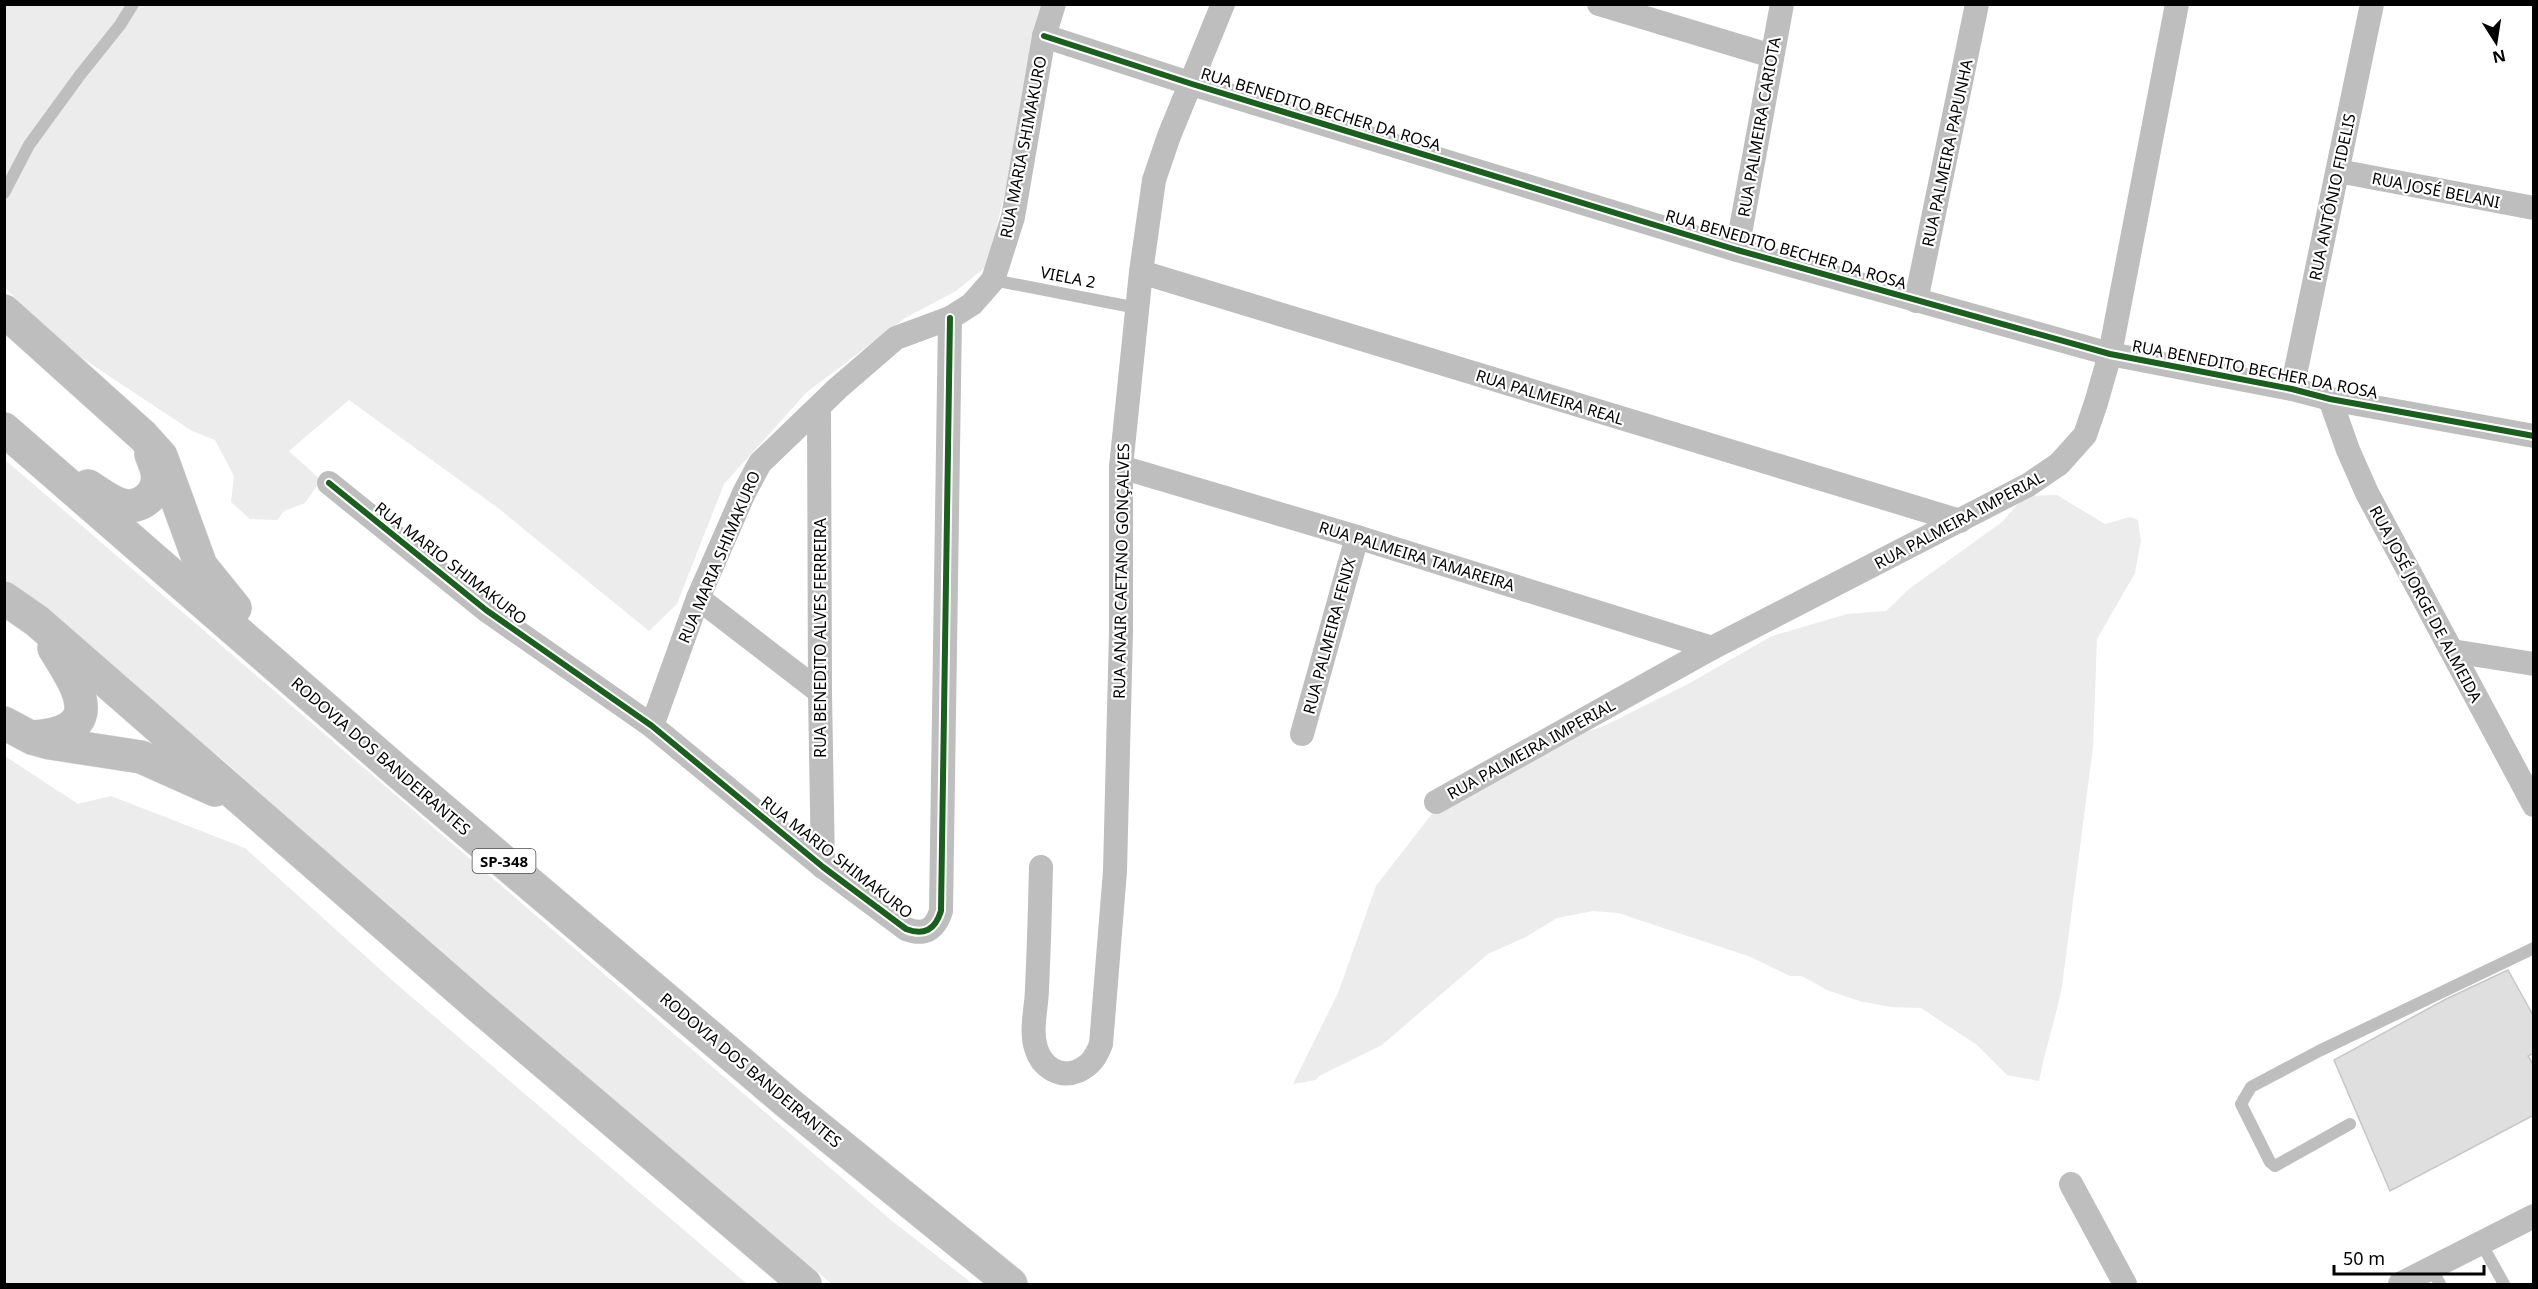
<svg xmlns="http://www.w3.org/2000/svg" width="2538" height="1289" font-family="'Noto Sans',sans-serif">
<style>
.green{fill:#ececec}
.building{fill:#dfdfdf;stroke:#c7c7c7;stroke-width:1.5}
.lines{fill:none;stroke-linecap:round;stroke-linejoin:round}
.highway-casing{stroke:#dbdbdb;stroke-width:34}
.lane{stroke:#bebebe;stroke-width:12}
.street{stroke:#bebebe;stroke-width:24}
.highway{stroke:#bebebe;stroke-width:33}
.cycleway-casing{stroke:#fff;stroke-width:10}
.cycleway{stroke:#1b5e20;stroke-width:6}
.labels{text-anchor:middle;dominant-baseline:central;stroke-width:4.5;stroke-linejoin:round;paint-order:stroke}
.shield{fill:#fff;stroke:#4c4c4c;stroke-width:1.5}
.shield-label{font-size:15px;font-weight:bold;fill:#000}
.street-label{font-size:16px;fill:#000;stroke:#fff}
</style>
<rect width="100%" height="100%" fill="#fff"/>
<g class="green">
<polygon points="4,5 1048,5 988,265 956,291 905,318 807,392 724,484 677,604 649,631 498,508 349,400 289,451 321,480 305,503 284,511 277,520 250,519 231,502 234,476 215,440 192,431 67,348 5,288"/>
<polygon points="4,459 892,1221 973,1284 832,1284 489,997 223,760 5,589"/>
<path d="M2057,495L2105,524L2130,517L2138,520L2141,541L2135,573L2097,639L2093,747L2062,986C2056,1018 2045,1049 2039,1081L2007,1075L1977,1045L1921,1008L1891,1007L1859,1001L1827,990L1802,976H1790L1751,957L1618,913L1593,911L1557,918L1526,937L1488,954L1382,1045L1319,1076L1316,1080L1293,1084L1338,993L1376,886L1441,802L1504,759L1604,726L1688,684L1772,636L1847,614L1886,611L1909,589L2002,522L2025,496Z"/>
<polygon points="5,756 78,804 111,796 245,848 393,981 747,1284 5,1284"/>
</g>
<polygon class="building" points="2508,970 2534,1017 2534,1053 2528,1056 2534,1066 2534,1115 2390,1191 2334,1060 2446,999"/>
<g class="lines">
<defs>
<g id="highway">
<polyline points="4,311 143,436 161,456 201,566 235,608"/>
<polyline points="4,429 404,777 788,1103 1011,1284"/>
<path d="M88,486C98,492 110,502 122,505C141,510 161,493 157,472C156,466 153,460 151,454"/>
<polyline points="4,598 37,621 476,1004 805,1284"/>
<polyline points="4,723 32,738 50,743 141,757 215,790"/>
<path d="M34,737C107,730 80,690 54,648"/>
</g>
</defs>
<use href="#highway" class="highway-casing"/>
<g class="lane">
<polyline points="4,193 29,145 80,75 120,25 133,4"/>
<polyline points="993,280 1137,308"/>
<polyline points="2350,1124 2275,1166 2270,1162 2241,1104 2251,1087 2319,1051 2534,948"/>
<polyline points="2481,1243 2504,1284"/>
<polyline points="2431,1268 2440,1284"/>
</g>
<g class="street">
<polyline points="1599,4 1772,56"/>
<polyline points="1044,36 1192,84 1737,250 2110,354 2292,389 2330,399 2534,436"/>
<polyline points="2338,171 2534,208"/>
<polyline points="1737,250 1782,4"/>
<polyline points="1141,272 1960,521"/>
<polyline points="1916,301 1977,4"/>
<polyline points="2292,389 2372,4"/>
<polyline points="2330,399 2348,450 2367,493 2534,805"/>
<polyline points="819,408 820,692 823,867"/>
<polyline points="1121,467 1357,537 1712,648"/>
<path d="M329,483L486,610L652,726L823,867L906,929C924,936 935,930 941,911L950,318"/>
<polyline points="698,598 820,692"/>
<polyline points="2452,651 2534,664"/>
<polyline points="652,726 698,598 744,493 760,463 838,388 896,338 950,318 972,304 993,280 1013,217 1044,36 1054,4"/>
<polyline points="1302,734 1357,537"/>
<polyline points="1436,802 1712,648 2028,485 2059,464 2085,435 2096,403 2110,354 2177,4"/>
<path d="M1041,867C1040,908 1039,948 1037,988C1037,1007 1030,1029 1036,1048C1041,1066 1059,1079 1078,1071C1091,1065 1096,1057 1101,1044L1115,871L1121,631V467L1141,272L1154,180L1169,136L1223,4"/>
<polyline points="2071,1184 2125,1284"/>
<polyline points="2400,1284 2534,1216"/>
</g>
<use href="#highway" class="highway"/>
<defs>
<g id="cycleway">
<polyline points="1044,36 1192,84 1737,250 2110,354 2292,389 2330,399 2534,436"/>
<path d="M329,483L486,610L652,726L823,867L906,929C924,936 935,930 941,911L950,318"/>
</g>
</defs>
<use href="#cycleway" class="cycleway-casing"/>
<use href="#cycleway" class="cycleway"/>
</g>
<g class="labels">
<rect class="shield" x="472.5" y="849" width="63" height="24" rx="4.5"/>
<g class="shield-label">
<text x="504" y="861">SP-348</text>
</g>
<g class="street-label">
<text transform="translate(1321 109) rotate(17)">RUA BENEDITO BECHER DA ROSA</text>
<text transform="translate(1759 127) rotate(-80)">RUA PALMEIRA CARIOTA</text>
<text transform="translate(1023 147) rotate(-79)">RUA MARIA SHIMAKURO</text>
<text transform="translate(1947 153) rotate(-78)">RUA PALMEIRA PAPUNHA</text>
<text transform="translate(2436 190) rotate(11)">RUA JOSÉ BELANI</text>
<text transform="translate(2332 197) rotate(-78)">RUA ANTÔNIO FIDELIS</text>
<text transform="translate(1786 249) rotate(16)">RUA BENEDITO BECHER DA ROSA</text>
<text transform="translate(1068 277) rotate(11)">VIELA 2</text>
<text transform="translate(2255 369) rotate(11)">RUA BENEDITO BECHER DA ROSA</text>
<text transform="translate(1550 397) rotate(17)">RUA PALMEIRA REAL</text>
<text transform="translate(1959 520) rotate(-28)">RUA PALMEIRA IMPERIAL</text>
<text transform="translate(1417 556) rotate(17)">RUA PALMEIRA TAMAREIRA</text>
<text transform="translate(719 557) rotate(-67)">RUA MARIA SHIMAKURO</text>
<text transform="translate(451 563) rotate(38)">RUA MARIO SHIMAKURO</text>
<text transform="translate(1121 571) rotate(-89)">RUA ANAIR CAETANO GONÇALVES</text>
<text transform="translate(2426 604) rotate(62)">RUA JOSÉ JORGE DE ALMEIDA</text>
<text transform="translate(1329 636) rotate(-75)">RUA PALMEIRA FENIX</text>
<text transform="translate(820 638) rotate(-90)">RUA BENEDITO ALVES FERREIRA</text>
<text transform="translate(1531 749) rotate(-29)">RUA PALMEIRA IMPERIAL</text>
<text transform="translate(381 756) rotate(41)">RODOVIA DOS BANDEIRANTES</text>
<text transform="translate(837 857) rotate(38)">RUA MARIO SHIMAKURO</text>
<text transform="translate(751 1070) rotate(40)">RODOVIA DOS BANDEIRANTES</text>
</g>
</g>
<rect width="2538" height="1289" fill="none" stroke="#000000" stroke-width="12"/>
<g transform="translate(2496 42) rotate(168)" stroke="#ffffff" stroke-width="4.5" paint-order="stroke">
<path d="M0-4.5L10 22L0 15L-10 22Z" fill="#000000"/>
<text y="-9" font-size="16" font-weight="bold" text-anchor="middle" fill="#000000">N</text>
</g>
<path d="M2334 1265v9h150v-9" fill="none" stroke="#000000" stroke-width="3"/>
<text x="2343" y="1265" font-size="18" fill="#000000" stroke="#ffffff" stroke-width="4.5" paint-order="stroke">50 m</text>
</svg>
